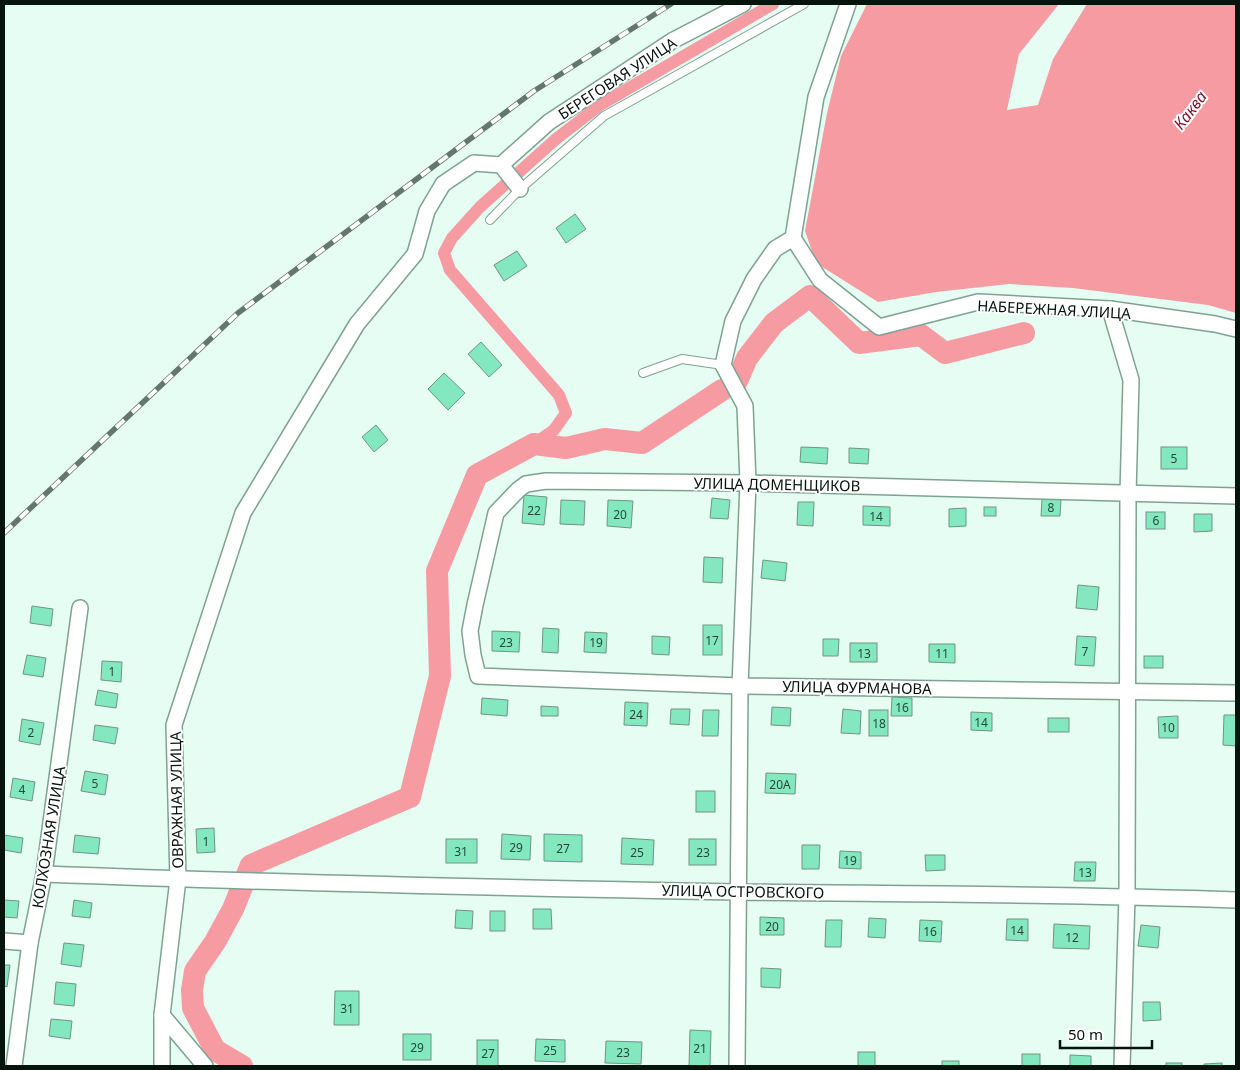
<svg xmlns="http://www.w3.org/2000/svg" width="1240" height="1070" font-family="'Noto Sans',sans-serif">
<style>
.water{fill:#f79ba2}
.lines{fill:none;stroke-linecap:round;stroke-linejoin:round}
.canal{stroke:#f79ba2;stroke-width:12}
.river{stroke:#f79ba2;stroke-width:22}
.building{fill:#83e7c0;stroke:#709484}
.service-casing{stroke:#7da292;stroke-width:10}
.minor-casing{stroke:#7da292;stroke-width:18}
.service{stroke:#fff;stroke-width:8}
.minor{stroke:#fff;stroke-width:15}
.rail-casing{stroke:#64766e;stroke-width:5.5}
.rail{stroke:#fff;stroke-width:4;stroke-dasharray:11;stroke-linecap:butt}
.labels{text-anchor:middle;dominant-baseline:central;stroke-width:4;stroke-linejoin:round;paint-order:stroke}
.number-label{font-size:12px;fill:#25493a}
.street-label{font-size:15px;fill:#06140e;stroke:#fff}
.water-label{font-size:16px;font-style:italic;fill:#7d102a;stroke:#fff}
</style>
<rect width="100%" height="100%" fill="#e6fdf3"/>
<polygon class="water" points="867,4 1059,4 1019,54 1007,110 1038,105 1053,59 1087,4 1236,4 1236,313 1208,305 1073,288 1009,284 936,292 878,302 816,263 805,231 827,113 841,56"/>
<g class="lines">
<polyline class="canal" points="534,444 554,430 566,413 559,395 450,270 444,253 452,238 480,207 556,139 600,105 773,4"/>
<g class="river">
<polyline points="737,381 747,358 774,323 810,296 859,343 921,335 945,353 1024,333"/>
<polyline points="242,1066 215,1050 193,1008 192,990 195,971 215,942 233,909 251,865 410,797 440,676 437,571 477,475 534,444 566,448 605,439 642,443 722,390"/>
</g>
</g>
<g class="building">
<polygon points="575,214 586,229 566,243 556,228"/>
<polygon points="517,251 527,266 504,281 494,265"/>
<polygon points="481,342 502,365 489,377 468,354"/>
<polygon points="444,373 465,393 448,410 428,389"/>
<polygon points="376,425 388,440 374,452 362,437"/>
<polygon points="801,447 828,448 827,464 800,462"/>
<rect x="1161" y="447" width="26" height="22"/>
<polygon points="849,448 869,449 868,464 849,463"/>
<polygon points="524,495 547,497 544,525 522,523"/>
<polygon points="712,498 730,500 728,519 710,518"/>
<polygon points="1042,498 1061,499 1060,516 1041,516"/>
<polygon points="561,500 585,501 584,525 560,524"/>
<polygon points="608,500 633,501 631,528 607,526"/>
<polygon points="798,502 814,502 813,526 797,525"/>
<polygon points="863,506 890,507 890,526 863,525"/>
<rect x="984" y="507" width="12" height="9"/>
<polygon points="966,508 966,526 949,527 949,509"/>
<rect x="1146" y="512" width="19" height="17"/>
<polygon points="1194,514 1212,514 1212,531 1194,532"/>
<polygon points="704,557 723,558 722,583 703,582"/>
<polygon points="763,560 787,563 785,581 761,578"/>
<polygon points="1078,585 1099,587 1097,610 1076,608"/>
<polygon points="32,606 53,609 51,626 30,623"/>
<rect x="703" y="625" width="19" height="30"/>
<polygon points="543,628 559,629 558,653 542,652"/>
<polygon points="492,631 520,632 519,652 492,651"/>
<polygon points="585,632 607,633 606,653 584,652"/>
<polygon points="652,636 670,637 669,655 652,654"/>
<polygon points="1077,636 1096,637 1094,666 1075,665"/>
<polygon points="823,639 839,639 838,656 823,656"/>
<rect x="850" y="643" width="27" height="19"/>
<polygon points="929,644 955,644 955,663 929,662"/>
<polygon points="27,655 46,658 43,677 23,674"/>
<rect x="1144" y="656" width="19" height="12"/>
<polygon points="102,661 122,662 121,682 101,680"/>
<polygon points="98,690 118,694 116,708 95,705"/>
<polygon points="892,697 912,698 912,716 891,716"/>
<polygon points="482,698 508,700 507,716 481,714"/>
<polygon points="625,702 648,703 647,726 624,725"/>
<polygon points="541,706 558,707 558,716 541,716"/>
<polygon points="772,707 791,708 790,726 771,725"/>
<polygon points="671,709 690,709 689,725 670,724"/>
<polygon points="843,709 861,711 860,734 841,733"/>
<polygon points="703,710 719,710 718,736 702,736"/>
<rect x="869" y="710" width="19" height="26"/>
<polygon points="971,712 992,713 992,731 971,730"/>
<polygon points="1224,715 1236,715 1236,746 1223,745"/>
<polygon points="1178,716 1178,738 1159,738 1158,717"/>
<rect x="1048" y="718" width="21" height="14"/>
<polygon points="22,719 44,723 40,745 19,741"/>
<polygon points="95,725 118,728 115,744 93,740"/>
<polygon points="85,771 108,775 105,795 81,791"/>
<polygon points="766,773 796,774 795,794 765,793"/>
<polygon points="13,778 35,782 32,801 10,797"/>
<rect x="696" y="791" width="19" height="21"/>
<polygon points="214,828 215,852 197,853 196,829"/>
<polygon points="502,834 531,836 530,860 501,859"/>
<polygon points="544,834 582,835 582,862 544,861"/>
<polygon points="4,835 23,838 21,853 4,850"/>
<polygon points="75,835 100,838 98,854 73,852"/>
<polygon points="622,838 654,840 653,865 621,864"/>
<rect x="446" y="839" width="31" height="24"/>
<rect x="689" y="839" width="27" height="26"/>
<polygon points="802,845 820,845 819,869 802,869"/>
<polygon points="840,851 861,852 861,869 839,868"/>
<polygon points="925,855 945,855 945,870 926,871"/>
<polygon points="1075,862 1096,862 1095,881 1074,881"/>
<polygon points="4,900 19,901 17,918 4,917"/>
<polygon points="74,900 92,903 90,918 72,916"/>
<polygon points="533,909 551,909 552,929 533,929"/>
<polygon points="456,910 473,911 472,929 455,928"/>
<rect x="490" y="911" width="15" height="20"/>
<polygon points="760,917 784,918 784,935 760,935"/>
<polygon points="869,918 886,919 885,938 868,937"/>
<polygon points="1007,919 1028,919 1028,941 1006,940"/>
<polygon points="826,920 842,920 841,947 825,947"/>
<polygon points="920,920 942,921 941,942 919,941"/>
<polygon points="1054,924 1090,926 1089,949 1053,948"/>
<polygon points="1141,925 1160,927 1158,948 1138,946"/>
<polygon points="64,943 84,945 81,967 61,964"/>
<polygon points="4,965 10,965 7,987 4,986"/>
<polygon points="761,968 781,969 780,988 761,987"/>
<polygon points="56,982 76,984 74,1006 54,1004"/>
<polygon points="335,991 359,991 359,1025 334,1025"/>
<polygon points="1143,1002 1160,1002 1161,1020 1143,1021"/>
<polygon points="51,1019 72,1021 70,1039 49,1036"/>
<polygon points="690,1030 711,1031 710,1066 689,1066"/>
<rect x="403" y="1034" width="28" height="26"/>
<polygon points="536,1039 565,1040 565,1062 535,1061"/>
<rect x="477" y="1040" width="21" height="26"/>
<polygon points="606,1041 642,1042 641,1064 605,1063"/>
<rect x="858" y="1052" width="17" height="14"/>
<rect x="1022" y="1054" width="18" height="12"/>
<polygon points="1070,1055 1091,1056 1091,1066 1070,1066"/>
<rect x="942" y="1061" width="17" height="5"/>
<rect x="1166" y="1063" width="16" height="3"/>
<polygon points="1222,1063 1222,1066 1204,1066 1204,1064"/>
</g>
<g class="lines">
<defs>
<g id="service">
<polyline points="490,220 520,189 604,116 804,4"/>
<polyline points="643,373 682,359 723,365"/>
</g>
<g id="minor">
<polyline points="501,165 549,122 672,41 743,4"/>
<polyline points="793,238 820,280 879,327 978,302 1110,309 1215,324 1236,329"/>
<polyline points="1110,309 1131,380 1128,494 1127,896 1122,1066"/>
<polyline points="1236,496 748,483 546,481 526,484 518,490 496,513 475,605 470,631 473,655 478,676 740,686 1236,693"/>
<path d="M44,874C276,883 507,888 739,892C905,894 1071,894 1236,900"/>
<polyline points="4,941 30,943"/>
<polyline points="162,1015 205,1066"/>
<polyline points="14,1066 30,943 44,874 80,608"/>
<polyline points="162,1066 162,1015 178,879 174,725 243,513 357,324 415,254 427,211 443,184 474,163 501,165 520,189"/>
<polyline points="737,1066 740,686 748,483 745,406 723,365 733,321 754,279 775,249 793,238 816,97 848,4"/>
</g>
</defs>
<use href="#service" class="service-casing"/>
<use href="#minor" class="minor-casing"/>
<use href="#service" class="service"/>
<use href="#minor" class="minor"/>
<defs>
<polyline id="rail" points="4,533 238,313 534,91 671,4"/>
</defs>
<use href="#rail" class="rail-casing"/>
<use href="#rail" class="rail"/>
</g>
<g class="labels">
<g class="number-label">
<text x="1174" y="458">5</text>
<text x="1051" y="507">8</text>
<text x="534" y="510">22</text>
<text x="620" y="514">20</text>
<text x="876" y="516">14</text>
<text x="1156" y="520">6</text>
<text x="712" y="640">17</text>
<text x="506" y="642">23</text>
<text x="596" y="642">19</text>
<text x="1085" y="651">7</text>
<text x="864" y="653">13</text>
<text x="942" y="653">11</text>
<text x="112" y="671">1</text>
<text x="902" y="707">16</text>
<text x="636" y="714">24</text>
<text x="981" y="722">14</text>
<text x="879" y="723">18</text>
<text x="1168" y="727">10</text>
<text x="31" y="732">2</text>
<text x="95" y="783">5</text>
<text x="780" y="784">20А</text>
<text x="22" y="789">4</text>
<text x="206" y="841">1</text>
<text x="516" y="847">29</text>
<text x="563" y="848">27</text>
<text x="461" y="851">31</text>
<text x="637" y="852">25</text>
<text x="703" y="852">23</text>
<text x="850" y="860">19</text>
<text x="1085" y="872">13</text>
<text x="772" y="926">20</text>
<text x="1017" y="930">14</text>
<text x="930" y="931">16</text>
<text x="1072" y="937">12</text>
<text x="347" y="1008">31</text>
<text x="417" y="1047">29</text>
<text x="700" y="1048">21</text>
<text x="550" y="1050">25</text>
<text x="623" y="1052">23</text>
<text x="488" y="1053">27</text>
</g>
<g class="street-label">
<text transform="translate(617 78) rotate(-33)">БЕРЕГОВАЯ УЛИЦА</text>
<text transform="translate(1054 309) rotate(3)">НАБЕРЕЖНАЯ УЛИЦА</text>
<text transform="translate(777 484) rotate(1)">УЛИЦА ДОМЕНЩИКОВ</text>
<text transform="translate(857 687) rotate(1)">УЛИЦА ФУРМАНОВА</text>
<text transform="translate(176 800) rotate(-91)">ОВРАЖНАЯ УЛИЦА</text>
<text transform="translate(48 837) rotate(-81)">КОЛХОЗНАЯ УЛИЦА</text>
<text transform="translate(743 891) rotate(1)">УЛИЦА ОСТРОВСКОГО</text>
</g>
<g class="water-label">
<text transform="translate(1190 110) rotate(-53)">Каква</text>
</g>
</g>
<rect width="1240" height="1070" fill="none" stroke="#06140e" stroke-width="10"/>
<path d="M1060 1040v8h92v-8" fill="none" stroke="#06140e" stroke-width="2.5"/>
<text x="1068" y="1040" font-size="15" fill="#06140e" stroke="#ffffff" stroke-width="4" paint-order="stroke">50 m</text>
</svg>
